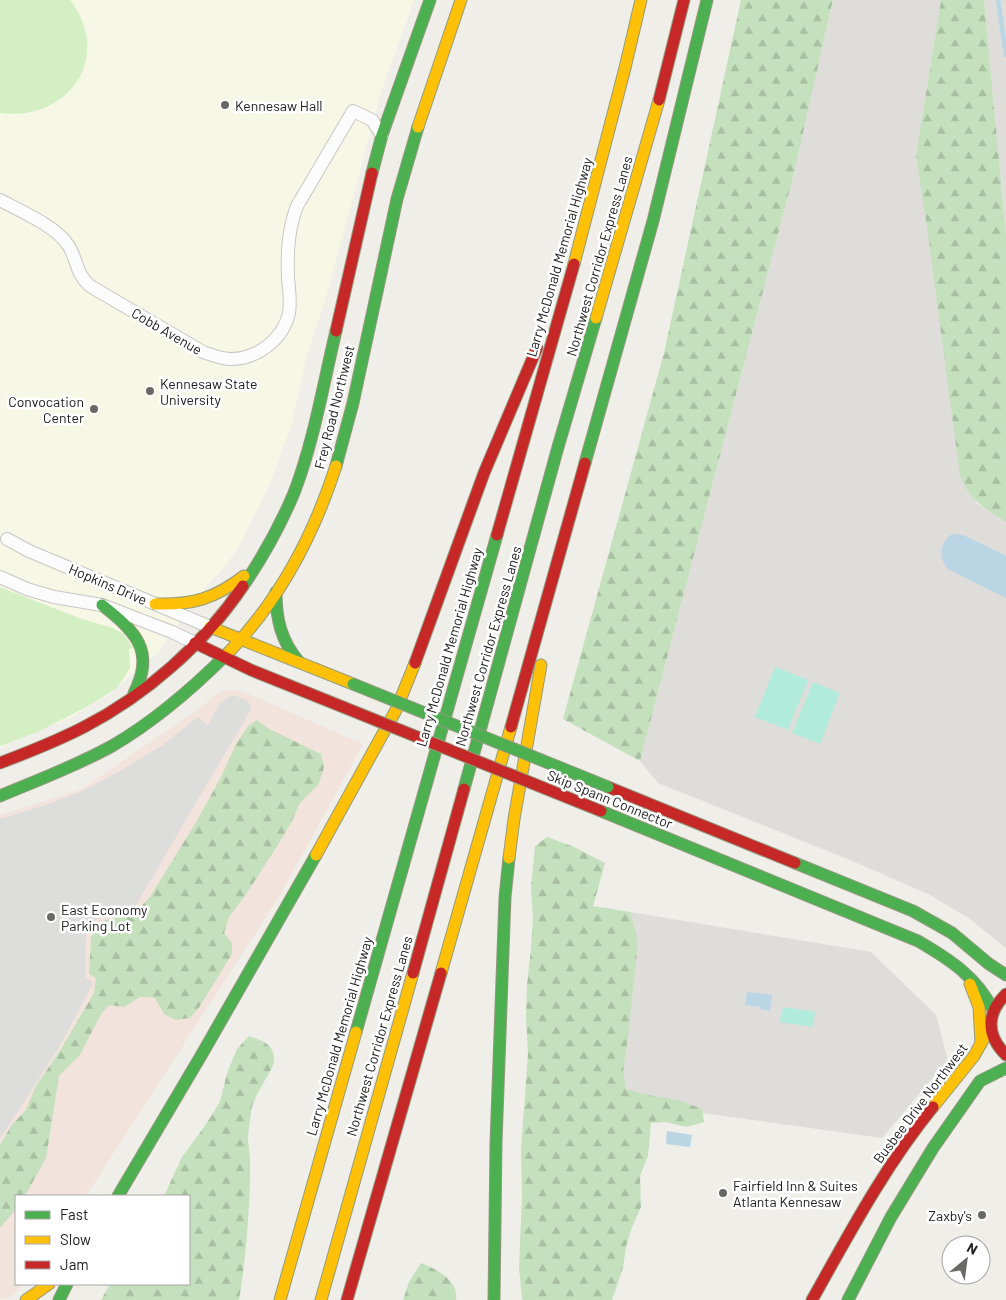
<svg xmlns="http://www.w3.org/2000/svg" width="1006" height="1300" font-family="Barlow,sans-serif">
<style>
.residential{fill:#deddda}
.commercial{fill:#f2e3dd}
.education{fill:#f6f7e5}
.grass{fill:#d5efc5}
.forest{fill:url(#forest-firs)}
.pitch{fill:#b0ebdb}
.parking{fill:#dddddb}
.water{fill:#bad6e5}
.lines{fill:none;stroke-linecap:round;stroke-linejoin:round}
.stream{stroke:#bad6e5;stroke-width:4.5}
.street-casing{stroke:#c7c7c5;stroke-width:14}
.fast-casing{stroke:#949a7f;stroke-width:13}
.slow-casing{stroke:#949a7f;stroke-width:13}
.jam-casing{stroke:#949a7f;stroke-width:13}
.street{stroke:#fdfcfc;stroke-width:12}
.fast{stroke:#4caf50;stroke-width:11}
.slow{stroke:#ffc107;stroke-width:11}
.jam{stroke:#c62828;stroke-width:11}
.fast-bridge-casing{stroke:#949a7f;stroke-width:13;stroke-linecap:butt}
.jam-bridge-casing{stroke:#949a7f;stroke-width:13;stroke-linecap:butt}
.fast-bridge{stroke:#4caf50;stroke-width:11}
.jam-bridge{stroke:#c62828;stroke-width:11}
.poi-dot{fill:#686866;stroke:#fff;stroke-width:2}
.labels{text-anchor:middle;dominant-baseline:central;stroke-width:5;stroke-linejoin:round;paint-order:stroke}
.poi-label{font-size:14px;fill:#202020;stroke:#fff;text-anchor:start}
.street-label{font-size:14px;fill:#202020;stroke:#fff}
</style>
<defs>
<pattern id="forest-firs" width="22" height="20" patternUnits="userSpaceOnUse" patternTransform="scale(1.25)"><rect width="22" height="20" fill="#c4e0bc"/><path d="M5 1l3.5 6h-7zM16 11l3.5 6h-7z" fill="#a8c0a1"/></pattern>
</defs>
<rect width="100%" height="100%" fill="#efeee9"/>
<g class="residential">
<polygon points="833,0 941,0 916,155 976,503 1006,522 1006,948 970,919 930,895 855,862 658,783 640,761 795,169"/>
<polygon points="984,0 1006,0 1006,235"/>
<polygon points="630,912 871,952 936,1015 948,1060 882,1138 609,1100"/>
</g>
<polygon class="commercial" points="234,690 246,693 363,744 280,895 86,1196 16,1196 16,1284 24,1284 12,1296 0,1299 0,815 80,790 199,709 219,692"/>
<polygon class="education" points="0,0 414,0 381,93 329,287 306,359 292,423 270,484 237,550 224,567 208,584 160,650 108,695 70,718 0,747"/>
<g class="grass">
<path d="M0,0H70C114,57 68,122 0,113Z"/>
<polygon points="0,587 79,618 113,628 124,634 133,648 129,649 130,668 117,688 90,705 38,732 0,746"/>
</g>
<g class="forest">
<polygon points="741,0 833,0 795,169 640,761 563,719 664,353"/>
<path d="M941,0H984L1006,235V522C983,507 971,502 960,476L928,234L916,155Z"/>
<polygon points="257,720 269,729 321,754 324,768 318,785 300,803 291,823 276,848 245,896 229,917 224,933 232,943 232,954 200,1006 190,1018 175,1020 164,1014 155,998 140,997 124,1007 109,1005 101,1014 80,1055 59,1076 46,1158 25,1196 16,1196 16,1209 0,1228 0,1145 11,1126 26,1110 36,1086 61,1049 94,993 96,978 89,974 91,938 96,927 108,919 133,915 150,897 198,819 222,775 236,744 248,726"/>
<polygon points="547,837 574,847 605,863 593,906 630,912 638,942 628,1037 623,1072 626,1089 648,1095 678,1100 702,1109 704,1122 687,1127 665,1122 651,1123 648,1156 640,1176 641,1207 631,1230 626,1247 623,1268 612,1300 523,1300 522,1298 519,1268 522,1196 521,1149 528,1054 526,1017 527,985 531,948 533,917 531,888 535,846"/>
<path d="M249,1036C261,1040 275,1044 274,1060C274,1071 253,1094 251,1112C250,1121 248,1130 248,1139C249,1148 250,1157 250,1166C250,1210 246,1256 239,1300H101L110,1284H189V1196H164L182,1157L202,1130L220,1102L227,1073L237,1049Z"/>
<path d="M421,1263C436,1269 459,1280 456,1300H403L409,1282Z"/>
</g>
<g class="pitch">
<polygon points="775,667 808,680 788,730 755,717"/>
<polygon points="813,682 840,693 820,744 792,733"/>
<polygon points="783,1007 815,1012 813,1027 780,1022"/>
</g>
<polygon class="parking" points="232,695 245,699 249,703 251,709 136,905 106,914 97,919 88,929 86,934 85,977 93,983 58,1049 0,1139 0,819 46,805 80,792 106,779 163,745 198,717 207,725 209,723 220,703"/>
<g class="water">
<path d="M952,534L963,535L1006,556V598L948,569C938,557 939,544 952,534Z"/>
<polygon points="747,992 772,995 770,1011 760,1009 760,1007 745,1005"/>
<polygon points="667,1131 692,1135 690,1147 666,1144"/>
</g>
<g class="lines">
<polyline class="stream" points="998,0 1006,55"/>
<defs>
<g id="street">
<path d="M0,200C20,211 56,226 68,245C78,260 75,273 90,286L203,352C211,355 220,358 229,359C256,360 283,340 289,313C291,302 289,289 288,278C287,253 288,230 297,206L353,111L372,120L382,135"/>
<polyline points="7,539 29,551 210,627"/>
<polyline points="0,577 27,589 54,597 102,605 172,632 195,643"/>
</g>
<g id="fast">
<polyline points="372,173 382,135 430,0"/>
<polyline points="585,463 653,221 707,0"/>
<polyline points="336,466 353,403 397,199 418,127"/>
<path d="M243,586C263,557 280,526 294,493C314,441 323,385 336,331"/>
<path d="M276,592C276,619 281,641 299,662"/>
<path d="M102,605C135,631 156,651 134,693"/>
<polyline points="464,789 558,447 596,318"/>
<path d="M0,796C38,780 76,766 112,746C155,721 193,688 228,653"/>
<path d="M601,811L918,941C949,959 977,977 993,1010"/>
<polyline points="795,863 913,911 952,933 989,964 1006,975"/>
<polyline points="356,1032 497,535"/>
<polyline points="118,1196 202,1054 316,855"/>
<polyline points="59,1300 67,1284"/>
<polyline points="494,1300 496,1143 505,897 509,858"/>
<polyline points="848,1300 891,1217 933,1148 980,1081 1006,1068"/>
</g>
<g id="slow">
<polyline points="418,127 461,0"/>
<polyline points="574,264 625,68 641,0"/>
<polyline points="596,318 659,100"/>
<path d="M155,604C193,605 214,599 244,576"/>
<polyline points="210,627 353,684"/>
<path d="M228,653C279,601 314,534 336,466"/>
<polyline points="316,855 396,710 415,663"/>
<polyline points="509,858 514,819 541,665"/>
<polyline points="441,973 511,727"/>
<polyline points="970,984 979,1007 981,1044"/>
<polyline points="933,1107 974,1056 990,1027"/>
<polyline points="26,1300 49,1284"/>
<polyline points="280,1300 356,1032"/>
<polyline points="321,1300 413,973"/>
</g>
<g id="jam">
<polyline points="659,100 684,0"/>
<polyline points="336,331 372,173"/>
<polyline points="497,535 574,264"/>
<polyline points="195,643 251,670 343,707"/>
<polyline points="415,663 484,473 537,348"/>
<polyline points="511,727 585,463"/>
<path d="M0,763C29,752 57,741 84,727C146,695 204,644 243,586"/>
<polyline points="608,787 795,863"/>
<polyline points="413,973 464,789"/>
<path d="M1006,994C986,1014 986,1035 1006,1055"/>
<polyline points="347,1300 441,973"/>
<path d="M812,1300C849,1234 885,1166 933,1107"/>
</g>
</defs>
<use href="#street" class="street-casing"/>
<use href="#fast" class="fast-casing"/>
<use href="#slow" class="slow-casing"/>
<use href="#jam" class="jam-casing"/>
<use href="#street" class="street"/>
<use href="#fast" class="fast"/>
<use href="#slow" class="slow"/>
<use href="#jam" class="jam"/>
<defs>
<polyline id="fast-bridge" points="353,684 608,787"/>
<polyline id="jam-bridge" points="343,707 601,811"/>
</defs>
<use href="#fast-bridge" class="fast-bridge-casing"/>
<use href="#jam-bridge" class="jam-bridge-casing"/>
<use href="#fast-bridge" class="fast-bridge"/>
<use href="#jam-bridge" class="jam-bridge"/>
</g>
<g class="poi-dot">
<circle cx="225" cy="105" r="5"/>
<circle cx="150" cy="391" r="5"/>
<circle cx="94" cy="409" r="5"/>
<circle cx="51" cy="917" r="5"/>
<circle cx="723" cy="1193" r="5"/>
<circle cx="982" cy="1215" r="5"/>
</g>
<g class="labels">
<g class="poi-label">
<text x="235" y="105">Kennesaw Hall</text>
<text x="160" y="383">Kennesaw State<tspan x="160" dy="16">University</tspan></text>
<text x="84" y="401" text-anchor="end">Convocation<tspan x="84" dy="16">Center</tspan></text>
<text x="61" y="909">East Economy<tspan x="61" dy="16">Parking Lot</tspan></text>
<text x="733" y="1185">Fairfield Inn &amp; Suites<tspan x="733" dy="16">Atlanta Kennesaw</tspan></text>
<text x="972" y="1215" text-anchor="end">Zaxby's</text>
</g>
<g class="street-label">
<text transform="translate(599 256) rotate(-74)">Northwest Corridor Express Lanes</text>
<text transform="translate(559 257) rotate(-74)">Larry McDonald Memorial Highway</text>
<text transform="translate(167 331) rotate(30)">Cobb Avenue</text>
<text transform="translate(334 407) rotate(-76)">Frey Road Northwest</text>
<text transform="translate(108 584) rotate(23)">Hopkins Drive</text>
<text transform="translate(488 646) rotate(-74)">Northwest Corridor Express Lanes</text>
<text transform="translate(449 647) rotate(-74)">Larry McDonald Memorial Highway</text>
<text transform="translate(610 799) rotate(22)">Skip Spann Connector</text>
<text transform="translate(339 1036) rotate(-74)">Larry McDonald Memorial Highway</text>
<text transform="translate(379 1036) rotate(-74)">Northwest Corridor Express Lanes</text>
<text transform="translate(920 1103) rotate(-53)">Busbee Drive Northwest</text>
</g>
</g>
<rect x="15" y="1195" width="175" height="90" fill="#ffffff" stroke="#a6a6a6"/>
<rect x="25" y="1211" width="25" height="8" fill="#4caf50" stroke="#a6a6a6"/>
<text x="60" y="1220" font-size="15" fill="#202020">Fast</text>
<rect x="25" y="1236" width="25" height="8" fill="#ffc107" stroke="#a6a6a6"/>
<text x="60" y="1245" font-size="15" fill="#202020">Slow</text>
<rect x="25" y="1261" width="25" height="8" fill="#c62828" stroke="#a6a6a6"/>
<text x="60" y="1270" font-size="15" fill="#202020">Jam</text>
<g transform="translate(966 1260) rotate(29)"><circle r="24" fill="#ffffff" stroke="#a6a6a6"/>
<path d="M0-4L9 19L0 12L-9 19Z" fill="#686866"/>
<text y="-8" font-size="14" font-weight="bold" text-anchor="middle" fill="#202020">N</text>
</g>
</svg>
